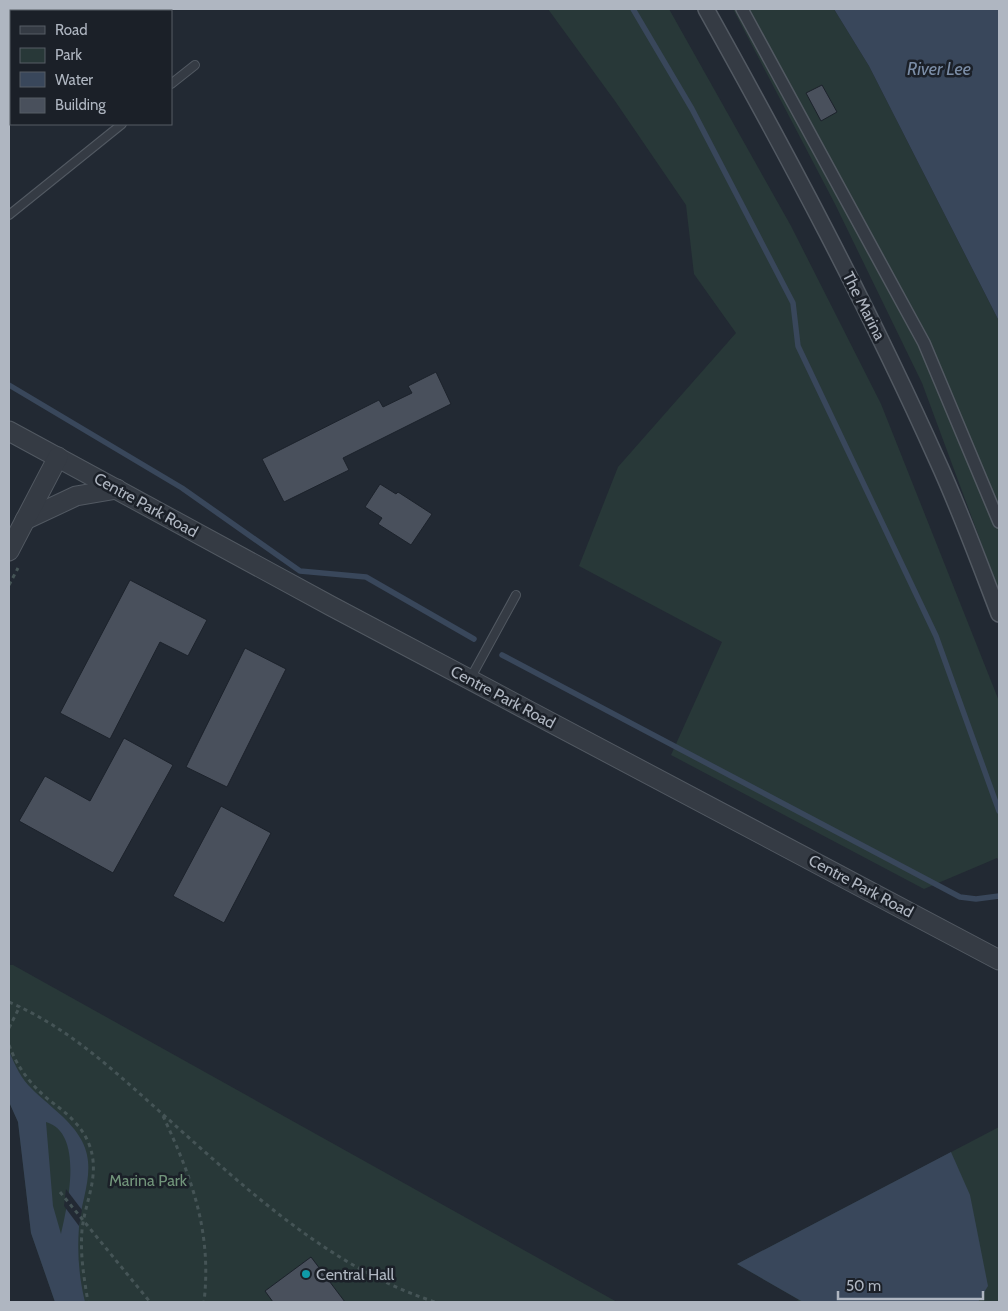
<svg xmlns="http://www.w3.org/2000/svg" width="1008" height="1311" font-family="Cabin,sans-serif">
<style>
.green{fill:#283838}
.water{fill:#39475b;fill-rule:evenodd}
.pier{fill:#222933}
.lines{fill:none;stroke-linecap:round;stroke-linejoin:round}
.stream{stroke:#39475b;stroke-width:5.5}
.building{fill:#49505c;stroke:#1c222b}
.service-casing{stroke:#525962;stroke-width:10}
.pedestrian-casing{stroke:#525962;stroke-width:14}
.minor-casing{stroke:#525962;stroke-width:18}
.tertiary-casing{stroke:#525962;stroke-width:21}
.path{stroke:#455456;stroke-width:3;stroke-dasharray:4 4;stroke-linecap:butt}
.service{stroke:#353b44;stroke-width:8}
.pedestrian{stroke:#353b44;stroke-width:11}
.minor{stroke:#353b44;stroke-width:15}
.tertiary{stroke:#353b44;stroke-width:19}
.culture-dot{fill:#0f9aa8;stroke:#1b2028;stroke-width:2}
.labels{text-anchor:middle;dominant-baseline:central;stroke-width:5;stroke-linejoin:round;paint-order:stroke}
.street-label{font-size:16px;fill:#afb6c1;stroke:#1b2028}
.park-label{font-size:16px;fill:#71947a;stroke:#1b2028}
.poi-label{font-size:16px;fill:#afb6c1;stroke:#1b2028;text-anchor:start}
.water-label{font-size:18px;font-style:italic;fill:#7b8da6;stroke:#1b2028}
</style>
<rect width="100%" height="100%" fill="#222933"/>
<g class="green">
<polygon points="548,9 669,9 791,226 881,404 999,701 999,860 997,858 924,889 671,755 722,642 579,566 618,467 736,333 694,274 686,205 615,101"/>
<polygon points="733,9 834,9 869,66 999,321 999,591 922,383 835,204"/>
<polygon points="9,965 13,965 617,1302 55,1302 31,1233 18,1122 9,1102"/>
<polygon points="999,1127 999,1302 794,1302 799,1300 737,1264"/>
</g>
<g class="water">
<polygon points="834,9 999,9 999,321 869,66"/>
<path d="M9,1051C15,1065 21,1079 32,1089C49,1106 71,1120 82,1141C97,1170 81,1198 79,1227C77,1253 79,1277 85,1302H55L31,1233L18,1122L9,1102ZM46,1122C85,1133 67,1207 61,1234L53,1206Z"/>
<polygon points="951,1152 970,1195 988,1286 978,1302 803,1302 737,1264"/>
</g>
<polygon class="pier" points="66,1189 82,1210 79,1226 64,1206"/>
<g class="lines">
<g class="stream">
<polyline points="633,9 692,109 793,303 798,346 936,636 999,811"/>
<polyline points="9,385 182,488 300,571 366,577 474,639"/>
<polyline points="502,655 960,897 976,899 999,896"/>
</g>
</g>
<g class="building">
<polygon points="822,85 837,112 821,121 806,93"/>
<polygon points="436,372 451,404 343,458 349,470 284,502 262,459 379,400 383,407 412,393 408,386"/>
<polygon points="380,484 396,494 398,492 432,514 411,545 378,524 382,518 365,507"/>
<polygon points="130,580 207,620 188,656 160,642 110,739 60,713"/>
<polygon points="245,648 286,669 227,787 186,767"/>
<polygon points="124,738 173,765 113,873 19,821 45,776 90,801"/>
<polygon points="221,806 271,833 224,923 173,896"/>
<polygon points="311,1257 345,1302 273,1302 265,1291"/>
</g>
<g class="lines">
<defs>
<g id="service">
<polyline points="9,9 10,9"/>
<polyline points="82,9 85,11"/>
<polyline points="132,11 134,9"/>
<polyline points="171,84 195,65"/>
<polyline points="9,215 122,124"/>
<polyline points="470,679 516,595"/>
</g>
<polyline id="pedestrian" points="742,9 924,343 999,522"/>
<path id="minor" d="M706,9C788,156 868,306 937,460C960,510 979,562 999,614"/>
<g id="tertiary">
<polyline points="9,431 331,606 999,960"/>
<polyline points="25,520 76,496 117,489"/>
<polyline points="9,551 58,457"/>
</g>
</defs>
<use href="#service" class="service-casing"/>
<use href="#pedestrian" class="pedestrian-casing"/>
<use href="#minor" class="minor-casing"/>
<use href="#tertiary" class="tertiary-casing"/>
<g class="path">
<polyline points="9,585 18,568"/>
<path d="M9,1002C67,1027 111,1068 158,1110C241,1184 327,1267 435,1302"/>
<polyline points="9,1028 20,1006"/>
<path d="M9,1045C17,1067 31,1085 49,1100C65,1112 81,1124 89,1144C101,1175 85,1201 82,1230C80,1255 84,1278 88,1302"/>
<path d="M163,1116C192,1178 212,1232 204,1302"/>
<polyline points="60,1192 150,1302"/>
</g>
<use href="#service" class="service"/>
<use href="#pedestrian" class="pedestrian"/>
<use href="#minor" class="minor"/>
<use href="#tertiary" class="tertiary"/>
</g>
<circle class="culture-dot" cx="306" cy="1274" r="5"/>
<g class="labels">
<g class="street-label">
<text transform="translate(864 306) rotate(63)">The Marina</text>
<text transform="translate(146 505) rotate(29)">Centre Park Road</text>
<text transform="translate(503 697) rotate(28)">Centre Park Road</text>
<text transform="translate(861 886) rotate(28)">Centre Park Road</text>
</g>
<g class="park-label">
<text x="148" y="1180">Marina Park</text>
</g>
<g class="poi-label">
<text x="316" y="1274">Central Hall</text>
</g>
<g class="water-label">
<text x="939" y="69">River Lee</text>
</g>
</g>
<rect width="1008" height="1311" fill="none" stroke="#afb6c1" stroke-width="20"/>
<rect x="10" y="10" width="162" height="115" fill="#1b2028" stroke="#565c65"/>
<rect x="20" y="26" width="25" height="8" fill="#353b44" stroke="#565c65"/>
<text x="55" y="35" font-size="15" fill="#afb6c1">Road</text>
<rect x="20" y="48" width="25" height="15" fill="#283838" stroke="#565c65"/>
<text x="55" y="60" font-size="15" fill="#afb6c1">Park</text>
<rect x="20" y="72" width="25" height="15" fill="#39475b" stroke="#565c65"/>
<text x="55" y="85" font-size="15" fill="#afb6c1">Water</text>
<rect x="20" y="98" width="25" height="15" fill="#49505c" stroke="#565c65"/>
<text x="55" y="110" font-size="15" fill="#afb6c1">Building</text>
<path d="M838 1291v8h145v-8" fill="none" stroke="#afb6c1" stroke-width="2.5"/>
<text x="846" y="1291" font-size="15" fill="#afb6c1" stroke="#1b2028" stroke-width="4" paint-order="stroke">50 m</text>
</svg>
